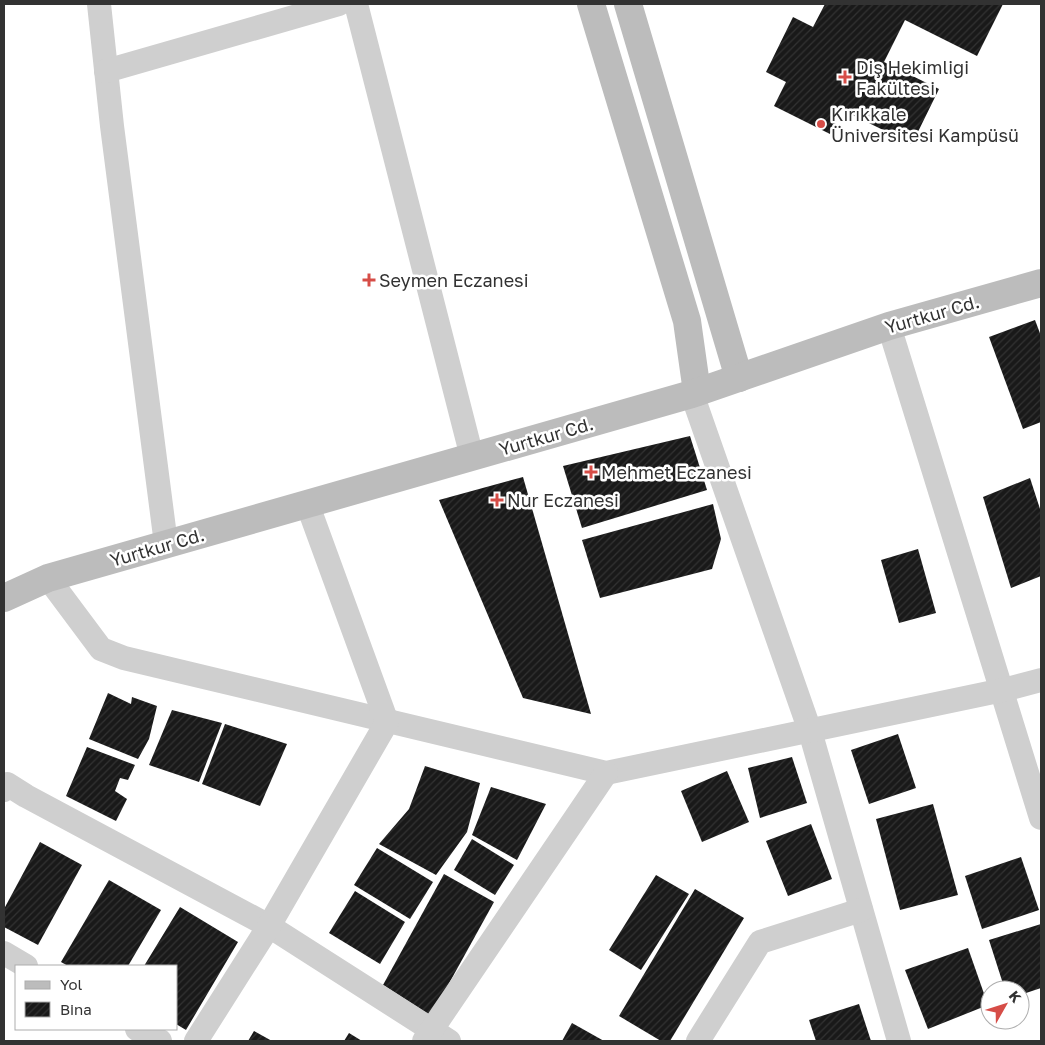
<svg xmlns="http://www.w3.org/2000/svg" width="1045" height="1045" font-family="'Golos Text',sans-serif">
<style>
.building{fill:url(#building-hatch)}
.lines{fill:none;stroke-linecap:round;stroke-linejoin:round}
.street{stroke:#cfcfcf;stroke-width:24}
.secondary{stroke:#bcbcbc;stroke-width:28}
.poi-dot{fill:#d64d47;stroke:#fff;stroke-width:2}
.labels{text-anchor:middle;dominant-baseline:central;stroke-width:5;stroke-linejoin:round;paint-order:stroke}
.poi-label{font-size:18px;fill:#323232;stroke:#fff;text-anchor:start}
.street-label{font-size:18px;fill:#323232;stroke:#fff}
</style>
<defs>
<pattern id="building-hatch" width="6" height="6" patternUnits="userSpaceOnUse" patternTransform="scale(1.25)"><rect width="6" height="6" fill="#191919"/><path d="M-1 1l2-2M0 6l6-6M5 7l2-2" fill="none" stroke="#323232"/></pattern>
</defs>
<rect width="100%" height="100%" fill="#fff"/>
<g class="building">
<polygon points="825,4 1003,4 977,56 905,20 884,62 939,89 912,144 842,110 830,134 774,106 786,82 766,72 793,17 813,27"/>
<polygon points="1035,320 1041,336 1041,422 1023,429 989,337"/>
<polygon points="690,436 707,490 582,528 563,466"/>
<polygon points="523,477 591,714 523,698 439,500"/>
<polygon points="1030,478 1041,512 1041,576 1011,588 983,497"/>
<polygon points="713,504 721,539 712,569 600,598 582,540"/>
<polygon points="918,549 936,613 899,623 881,560"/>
<polygon points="108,693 131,704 132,697 157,706 149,739 138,759 89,739"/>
<polygon points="172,710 222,723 199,782 149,765"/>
<polygon points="225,724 287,744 260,806 202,784"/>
<polygon points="898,734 916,788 869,804 851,750"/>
<polygon points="87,747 135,765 128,780 120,778 115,791 127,799 116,821 66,796"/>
<polygon points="792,757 807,803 760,818 748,768"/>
<polygon points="425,766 480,783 467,832 436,875 379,844 409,809"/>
<polygon points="727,771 749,822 702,842 681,791"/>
<polygon points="491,787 546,804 517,860 472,835"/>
<polygon points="933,804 958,895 900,910 876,819"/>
<polygon points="811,824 832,879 788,896 766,841"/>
<polygon points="472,839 514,865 495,895 454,870"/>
<polygon points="40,842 82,865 38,945 4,927 4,909"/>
<polygon points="377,848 433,882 410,919 354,885"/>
<polygon points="1021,857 1039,910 982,929 965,876"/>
<polygon points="444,874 494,902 431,1016 383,985"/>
<polygon points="656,875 689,894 641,970 609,950"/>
<polygon points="109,880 161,910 128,966 68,966 61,962"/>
<polygon points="695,889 744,918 670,1041 661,1041 619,1016"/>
<polygon points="355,891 405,922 380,964 329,933"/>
<polygon points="180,907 238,942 186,1030 176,1024 176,966 144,966"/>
<polygon points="1041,924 1041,988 1020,995 1020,990 1005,990 989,940"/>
<polygon points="968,948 988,1005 928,1029 905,970"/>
<polygon points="859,1004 871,1041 816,1041 809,1020"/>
<polygon points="572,1023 604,1041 562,1041"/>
<polygon points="254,1031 272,1041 248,1041"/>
<polygon points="349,1033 362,1041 344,1041"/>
</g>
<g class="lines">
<g class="street">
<polyline points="99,4 112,126 166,544"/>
<polyline points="356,4 472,457"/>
<polyline points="106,71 339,4"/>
<polyline points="889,326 1041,818"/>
<polyline points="692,394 810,731 899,1041"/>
<polyline points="48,578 101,649 124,658 606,773 1003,690 1041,680"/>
<polyline points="4,790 7,784 26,796 269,926 449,1041"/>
<polyline points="4,953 26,966"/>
<polyline points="137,1029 160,1041"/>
<polyline points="196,1041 269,926 387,722 307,503"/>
<polyline points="424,1041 606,773"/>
<polyline points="698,1041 760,942 861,910"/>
</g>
<g class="secondary">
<polyline points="591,4 687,321 697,392"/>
<polyline points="628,4 739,378"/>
<polyline points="4,598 48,578 692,394 889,326 1041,283"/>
</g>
</g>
<g class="poi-dot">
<path d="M842.5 69.5h5v5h5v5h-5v5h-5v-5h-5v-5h5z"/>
<circle cx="821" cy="124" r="5"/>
<path d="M366.5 272.5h5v5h5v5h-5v5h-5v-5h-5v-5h5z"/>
<path d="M588.5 464.5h5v5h5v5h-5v5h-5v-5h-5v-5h5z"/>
<path d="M494.5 492.5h5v5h5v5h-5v5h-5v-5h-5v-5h5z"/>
</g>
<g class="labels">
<g class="poi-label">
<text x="856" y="67">Diş Hekimliği<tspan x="856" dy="21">Fakültesi</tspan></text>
<text x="831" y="114">Kırıkkale<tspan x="831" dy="21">Üniversitesi Kampüsü</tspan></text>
<text x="379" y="280">Seymen Eczanesi</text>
<text x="601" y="472">Mehmet Eczanesi</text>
<text x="507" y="500">Nur Eczanesi</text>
</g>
<g class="street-label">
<text transform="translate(932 314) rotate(-16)">Yurtkur Cd.</text>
<text transform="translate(546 436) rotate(-16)">Yurtkur Cd.</text>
<text transform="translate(157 547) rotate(-16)">Yurtkur Cd.</text>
</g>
</g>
<rect width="1045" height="1045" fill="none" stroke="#323232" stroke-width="10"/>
<rect x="15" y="965" width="162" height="65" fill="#ffffff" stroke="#adadad"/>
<rect x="25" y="981" width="25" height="8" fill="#bcbcbc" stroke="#adadad"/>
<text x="60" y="990" font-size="15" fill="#323232">Yol</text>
<rect x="25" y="1002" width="25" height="15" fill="url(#building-hatch)" stroke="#adadad"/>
<text x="60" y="1015" font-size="15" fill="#323232">Bina</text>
<g transform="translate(1005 1005) rotate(51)"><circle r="24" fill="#ffffff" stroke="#adadad"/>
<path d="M0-4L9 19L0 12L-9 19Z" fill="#d64d47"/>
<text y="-8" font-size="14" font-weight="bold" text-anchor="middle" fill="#323232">K</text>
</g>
</svg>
